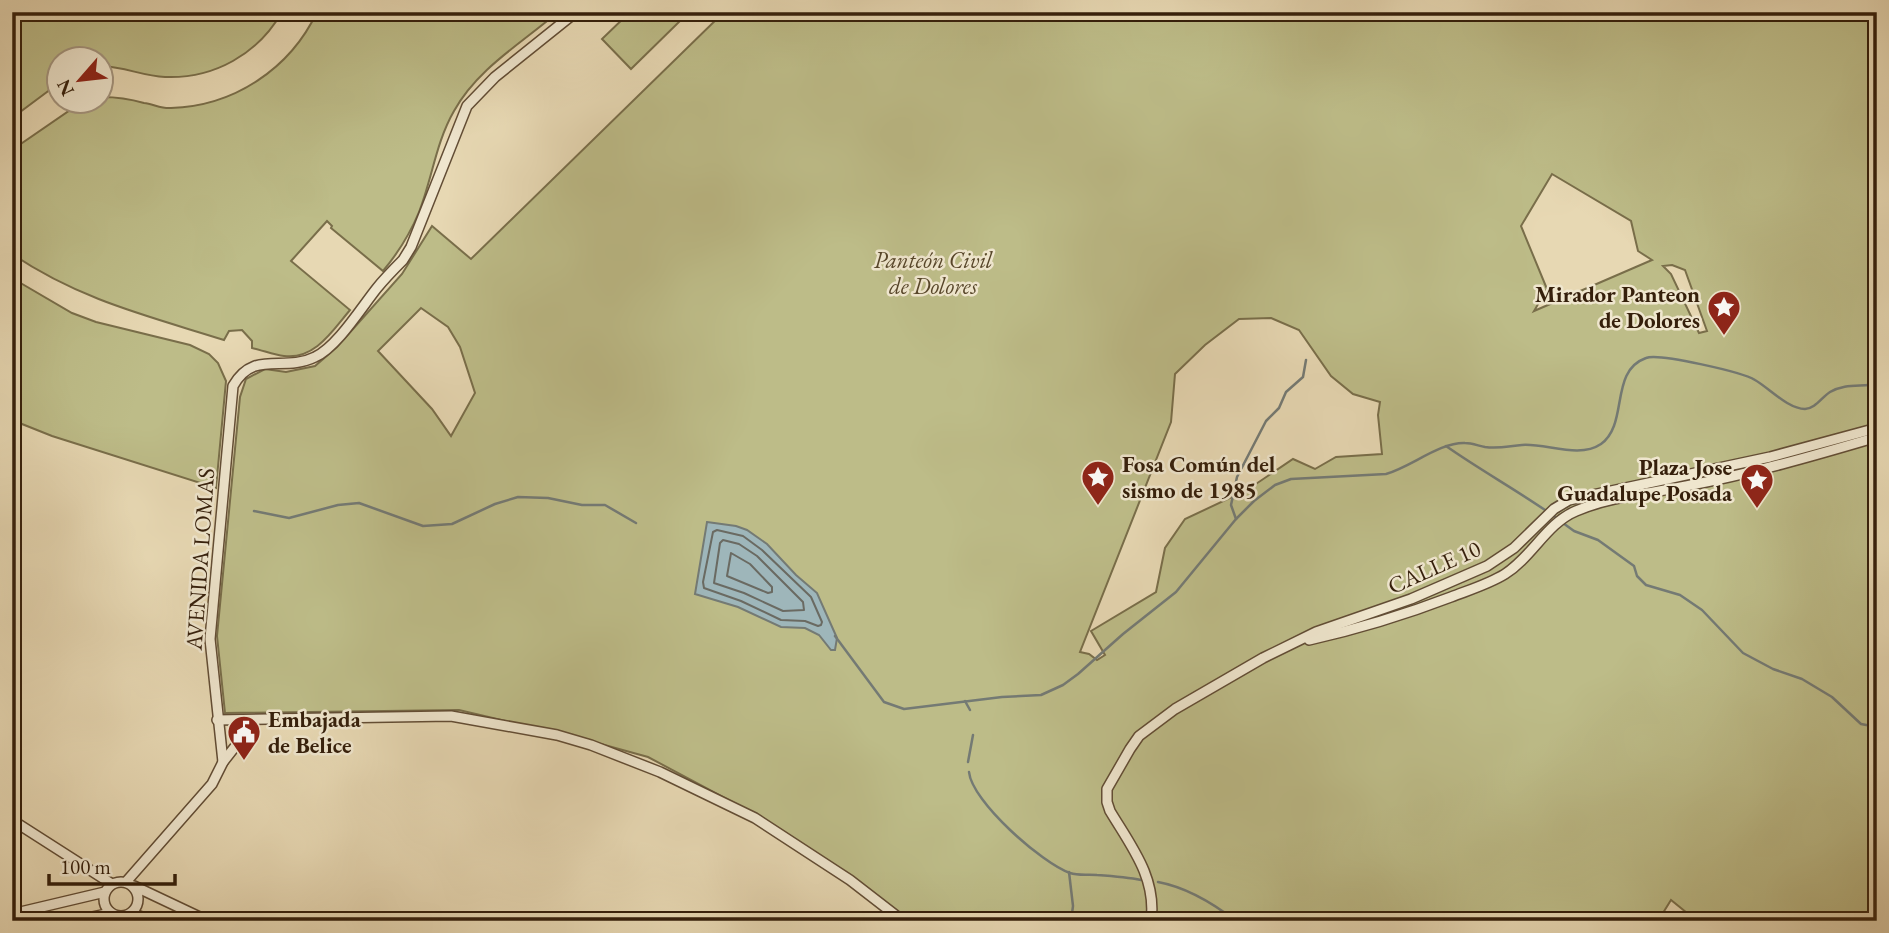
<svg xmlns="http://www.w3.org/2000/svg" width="1889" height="933" font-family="'EB Garamond',serif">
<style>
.green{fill:#bdbc88;stroke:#796e4a;stroke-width:2;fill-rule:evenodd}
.water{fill:#9eb6ba;stroke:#747a74;stroke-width:2}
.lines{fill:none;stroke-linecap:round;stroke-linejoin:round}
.shore{stroke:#6a6a62;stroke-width:2}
.stream{stroke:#747a74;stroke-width:2.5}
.minor-casing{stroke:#624d35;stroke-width:12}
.minor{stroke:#efe6ce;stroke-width:9}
.labels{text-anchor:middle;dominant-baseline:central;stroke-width:5;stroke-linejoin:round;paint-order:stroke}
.park-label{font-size:23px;font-style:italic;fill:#57462a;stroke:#efe6ce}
.poi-label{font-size:23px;font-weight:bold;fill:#351f0b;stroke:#efe6ce;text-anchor:end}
.street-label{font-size:23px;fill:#351f0b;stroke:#efe6ce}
</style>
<rect width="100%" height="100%" fill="#e7d8b3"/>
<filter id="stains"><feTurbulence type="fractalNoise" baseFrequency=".00286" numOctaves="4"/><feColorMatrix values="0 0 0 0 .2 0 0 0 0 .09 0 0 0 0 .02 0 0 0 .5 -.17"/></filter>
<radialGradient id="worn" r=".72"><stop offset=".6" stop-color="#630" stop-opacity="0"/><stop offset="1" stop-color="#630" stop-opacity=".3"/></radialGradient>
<g class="green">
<path d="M12,12H282C258,54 214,79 165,77C143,76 125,67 102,66V60H60L59,83L12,118Z"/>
<path d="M317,12H558C522,43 478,68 454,111C436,142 432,179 419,212C410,234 398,253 383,271L331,228L332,226L327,221L291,261L350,310C333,330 315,360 284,356C274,355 262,350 252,348V341L242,330L229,331L224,340C148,316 80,300 12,254V150L79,104L84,102H102V97C116,97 130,99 144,103C153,104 162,109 171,108C234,106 290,69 317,12Z"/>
<polygon points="630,12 672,12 680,21 631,69 602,39"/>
<path d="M724,12H1877V921H1697L1671,900L1658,921H909L755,814L648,757L590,741L459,710L225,713L217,636L240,397L246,379L265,369L286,372L315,366L337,347L402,274L432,226L471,259ZM1552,174L1631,221L1638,251L1652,260L1534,311L1547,289L1521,226ZM1672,265L1685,270L1707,331L1699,333L1671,274L1663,266ZM421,308L448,327L460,347L475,393L451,436L432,409L378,351ZM1271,318L1299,330L1331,376L1353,394L1380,402L1378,415L1382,454L1336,457L1315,469L1293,459L1247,490L1185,519L1165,548L1156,592L1091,631L1105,655L1097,660L1089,654L1080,652L1171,422L1175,374L1205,345L1239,319Z"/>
<polygon points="12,278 72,313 96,322 190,345 209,354 218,363 226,381 216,488 52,436 22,424 12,417"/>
</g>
<polygon class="water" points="707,522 736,526 747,530 767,544 796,575 817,593 837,638 835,650 831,650 819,635 805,628 781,627 738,607 695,594"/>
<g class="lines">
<g class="shore">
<polygon points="717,530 743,536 762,550 811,597 822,622 821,625 818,626 805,621 781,620 741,601 704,588 703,582 713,532"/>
<polygon points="723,540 739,544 757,556 803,602 804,610 783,611 744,593 714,583 720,543"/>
<polygon points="731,553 750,564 772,587 772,592 768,593 727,576"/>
</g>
<g class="stream">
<path d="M1446,446C1483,472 1522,493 1558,519"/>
<polyline points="254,511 289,518 338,505 359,503 423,526 452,524 495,504 518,497 548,498 582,505 605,505 636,523"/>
<polyline points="1236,519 1231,505 1237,477 1266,421 1279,408 1286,392 1303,377 1306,360"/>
<polyline points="1563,523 1574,531 1598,540 1634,566 1637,576 1646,585 1680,595 1702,610 1743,653 1773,669 1802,679 1832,697 1861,724 1877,727"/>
<path d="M835,636L884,702L904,709L1002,697L1041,695L1063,685L1078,674L1123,634L1176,592L1236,519L1254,501L1275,485L1291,479L1386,474C1411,467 1440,442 1465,443C1472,443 1479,446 1485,447C1499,449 1509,446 1522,445C1546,443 1579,459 1601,444C1629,424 1609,371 1646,358C1659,353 1742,372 1755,380C1769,388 1788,409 1805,409C1815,409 1822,397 1830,392C1845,383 1860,387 1877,384"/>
<polyline points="965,701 970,710"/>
<polyline points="968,762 973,735"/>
<path d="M969,772C972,802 1042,863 1070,873C1079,876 1088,874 1097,875C1112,876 1127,877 1141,880"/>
<polyline points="1069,872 1073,906 1071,921"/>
<path d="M1158,882C1185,887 1214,904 1236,921"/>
</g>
<defs>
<g id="minor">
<path d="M1309,640C1358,629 1404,615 1451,597C1469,590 1489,584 1505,574C1532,557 1547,523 1576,511C1611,496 1649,494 1686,486C1750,474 1813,456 1877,437"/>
<polyline points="217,720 451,716 557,735 591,745 660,772 755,818 850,880 903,921"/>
<path d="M223,762L210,639L233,386C254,349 283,373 315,357C337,347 361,308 377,288C385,278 394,269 403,260L411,247L467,106L495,77L576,12"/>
<polyline points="12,820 112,884"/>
<circle cx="121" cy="899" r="17"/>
<polyline points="126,882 212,784 223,762 256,720"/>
<polyline points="134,886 208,921"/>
<polyline points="132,913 152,921"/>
<polyline points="12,914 105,892"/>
<polyline points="73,921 111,913"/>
<path d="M1151,921C1157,878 1131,846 1110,811L1107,802V789L1130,749L1139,736L1175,709L1263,658L1316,632L1411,599L1487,566L1514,548L1554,509L1569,500L1770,457L1877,428"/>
</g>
</defs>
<use href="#minor" class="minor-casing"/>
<use href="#minor" class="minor"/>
</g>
<defs>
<symbol id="sight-pin" viewBox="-11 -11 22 30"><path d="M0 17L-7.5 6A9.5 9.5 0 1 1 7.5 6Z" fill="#8f2418" stroke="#efe6ce"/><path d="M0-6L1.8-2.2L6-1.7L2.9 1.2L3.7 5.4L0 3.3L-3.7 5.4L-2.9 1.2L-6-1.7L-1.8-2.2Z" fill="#fff"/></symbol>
<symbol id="civic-pin" viewBox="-11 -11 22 30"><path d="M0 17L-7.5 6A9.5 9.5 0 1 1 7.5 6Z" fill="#8f2418" stroke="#efe6ce"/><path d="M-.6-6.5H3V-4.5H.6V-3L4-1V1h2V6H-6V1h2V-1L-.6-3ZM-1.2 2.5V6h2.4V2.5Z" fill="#fff"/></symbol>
</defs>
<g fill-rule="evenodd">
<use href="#sight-pin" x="1705" y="288" width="38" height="52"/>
<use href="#sight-pin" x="1079" y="458" width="38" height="52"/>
<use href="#sight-pin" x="1738" y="461" width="38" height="52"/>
<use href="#civic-pin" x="225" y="713" width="38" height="52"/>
</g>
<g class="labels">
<g class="park-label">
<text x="933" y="260">Panteón Civil<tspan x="933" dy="26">de Dolores</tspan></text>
</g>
<g class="poi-label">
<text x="1700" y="294">Mirador Panteon<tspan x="1700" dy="26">de Dolores</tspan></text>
<text x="1122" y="464" text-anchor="start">Fosa Común del<tspan x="1122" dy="26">sismo de 1985</tspan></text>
<text x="1732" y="467">Plaza Jose<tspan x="1732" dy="26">Guadalupe Posada</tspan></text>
<text x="268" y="719" text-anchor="start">Embajada<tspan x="268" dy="26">de Belice</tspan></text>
</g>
<g class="street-label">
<text transform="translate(200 559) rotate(-86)">AVENIDA LOMAS</text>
<text transform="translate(1434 567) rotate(-24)">CALLE 10</text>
</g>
</g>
<rect width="1889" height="933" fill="none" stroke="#e7d8b3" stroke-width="42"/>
<rect x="14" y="14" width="1861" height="905" fill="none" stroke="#351f0b" stroke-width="3.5"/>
<rect x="21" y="21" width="1847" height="891" fill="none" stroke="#351f0b" stroke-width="2"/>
<g transform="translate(80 80) rotate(242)"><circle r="33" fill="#efe6ce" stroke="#a59680" stroke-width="2"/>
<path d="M0-5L12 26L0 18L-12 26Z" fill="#8f2418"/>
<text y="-10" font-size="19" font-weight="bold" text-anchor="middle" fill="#351f0b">N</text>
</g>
<path d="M49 874v10h126v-10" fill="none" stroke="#351f0b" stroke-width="3.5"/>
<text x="60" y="874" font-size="21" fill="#351f0b" stroke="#efe6ce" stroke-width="5" paint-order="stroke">100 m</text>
<rect width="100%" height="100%" filter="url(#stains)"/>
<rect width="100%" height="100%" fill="url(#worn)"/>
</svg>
